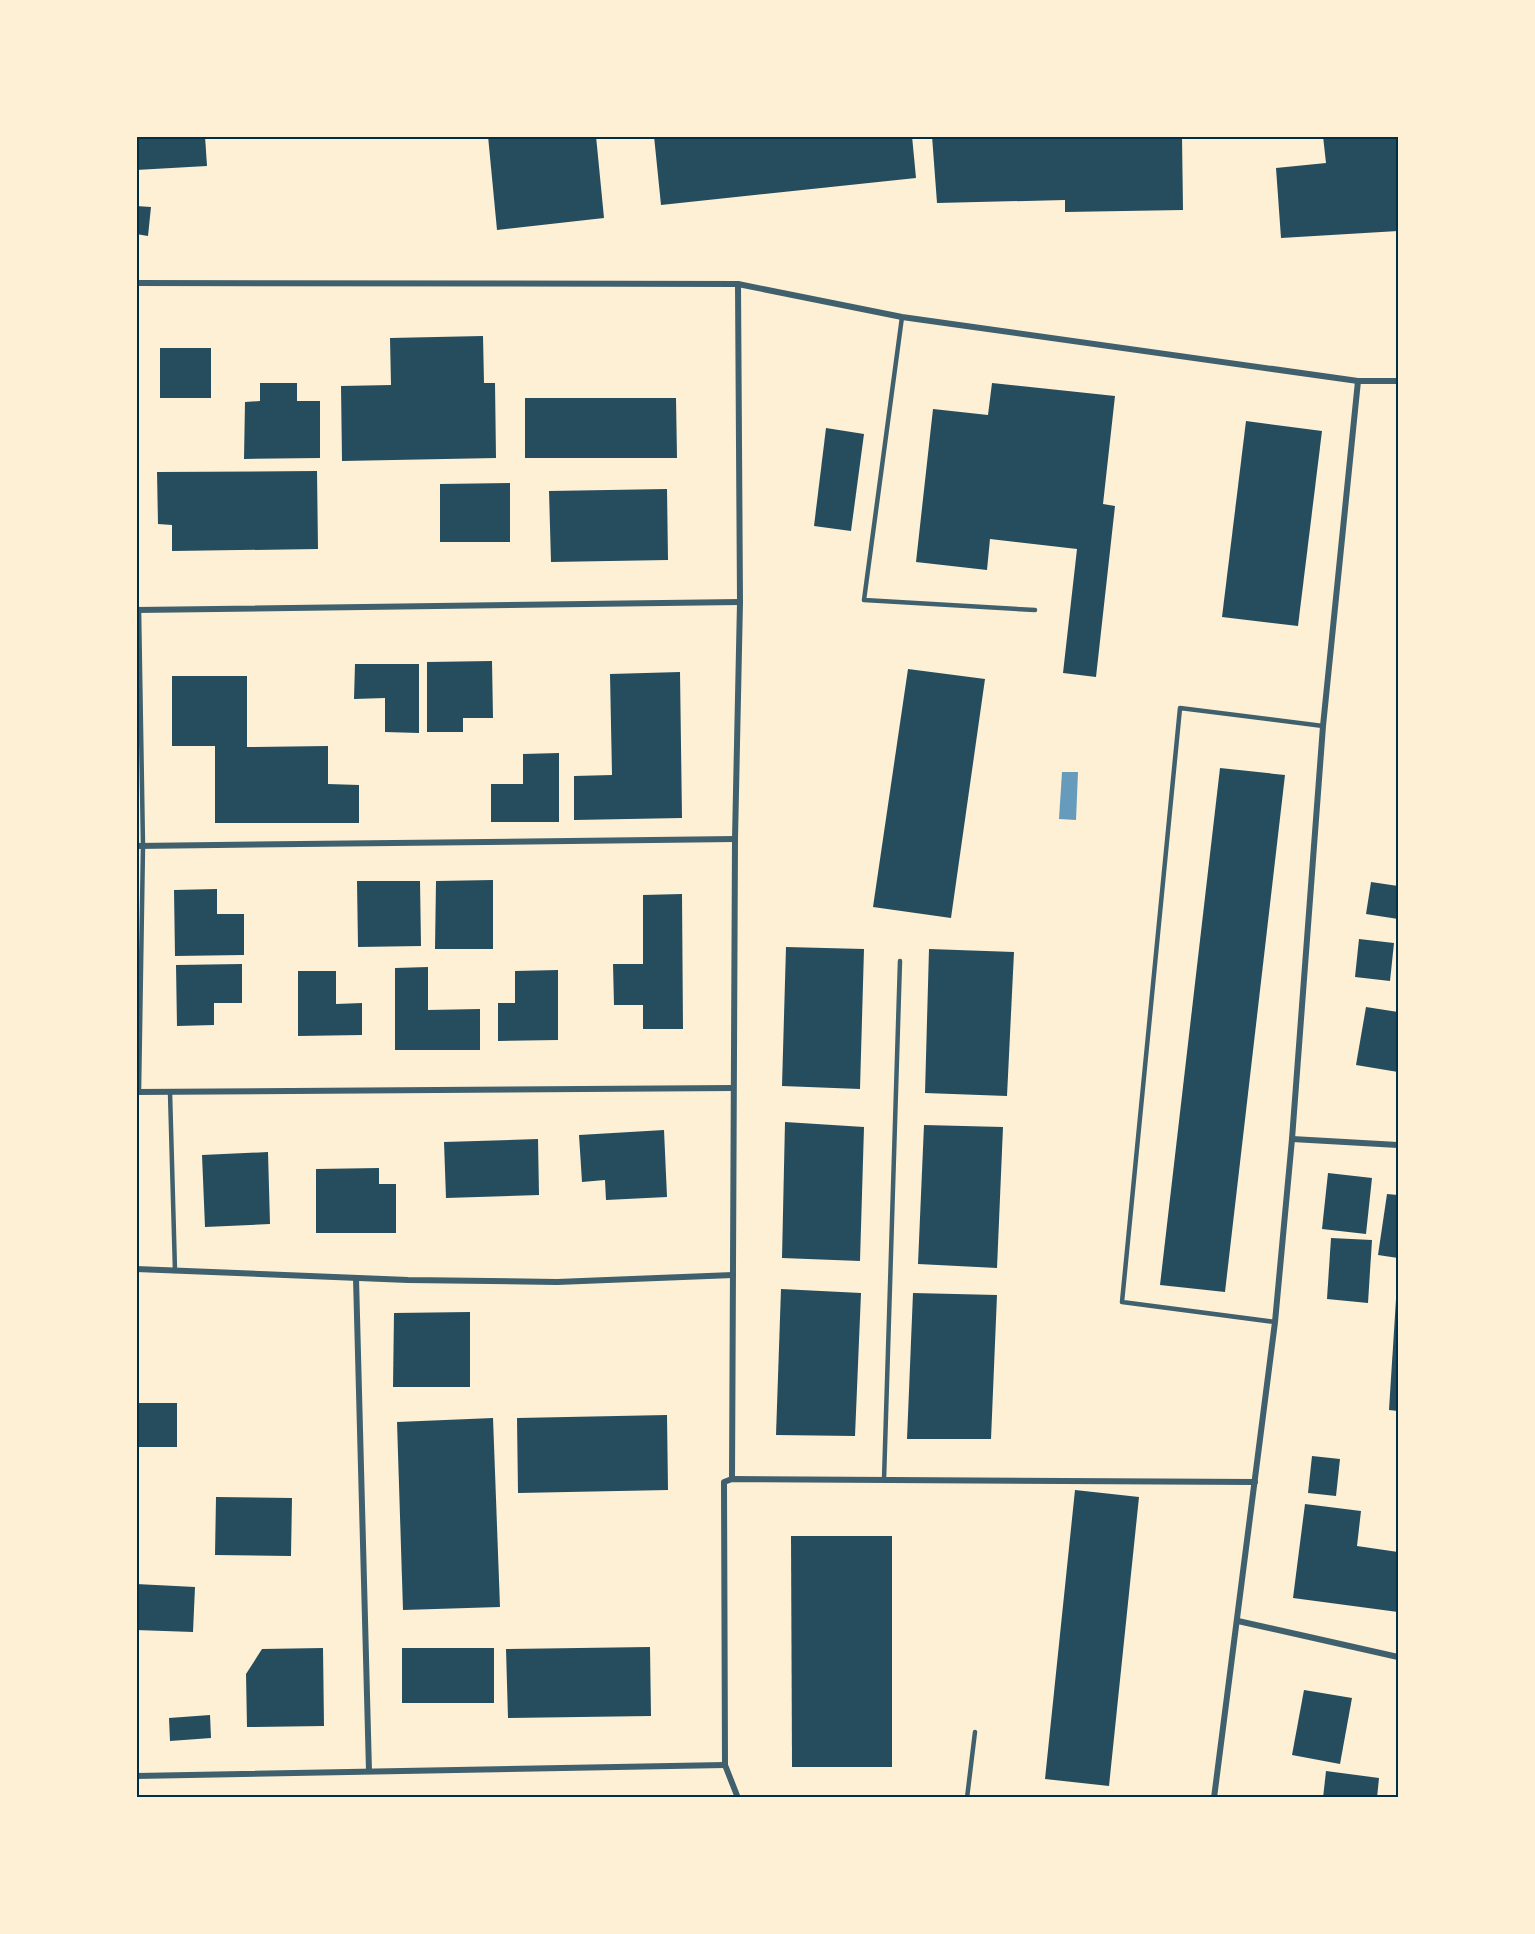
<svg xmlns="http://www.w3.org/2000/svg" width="1535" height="1934" font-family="Helvetica,sans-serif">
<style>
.water{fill:#669bbc}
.building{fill:#264d5e}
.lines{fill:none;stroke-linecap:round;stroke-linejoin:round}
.service{stroke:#3f606c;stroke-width:4.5}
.minor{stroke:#3f606c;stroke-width:6}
.neatline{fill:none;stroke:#003049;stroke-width:2}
</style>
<rect width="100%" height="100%" fill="#fdf0d5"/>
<polygon class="water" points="1062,772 1078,772 1076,820 1059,819"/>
<g class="building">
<polygon points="136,136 205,136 207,166 136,170"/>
<polygon points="488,136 596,136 604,218 497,230"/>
<polygon points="654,136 912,136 916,178 661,205"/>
<polygon points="932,136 1182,136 1183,210 1065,212 1065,200 937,203"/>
<polygon points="1323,136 1396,136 1398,231 1281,238 1276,168 1326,163"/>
<polygon points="136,206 151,207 148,236 136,234"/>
<polygon points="483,336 484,383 495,383 496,458 342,461 341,386 391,385 390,338"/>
<rect x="160" y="348" width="51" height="50"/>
<polygon points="260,383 297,383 297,401 320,401 320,458 244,459 245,402 260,401"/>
<polygon points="992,383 1115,396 1103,504 1115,506 1096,677 1063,673 1077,549 990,539 987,570 916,562 933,409 988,415"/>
<polygon points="525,398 676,398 677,458 525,458"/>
<polygon points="1246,421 1322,431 1298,626 1222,617"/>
<polygon points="826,428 864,434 851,531 814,526"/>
<polygon points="317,471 318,549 172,551 172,525 158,524 157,472"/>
<polygon points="510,483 510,542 440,542 440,484"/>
<polygon points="667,489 668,560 551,562 549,491"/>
<polygon points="492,661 493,718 463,718 463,732 427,732 427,662"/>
<polygon points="355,664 419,664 419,733 385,732 385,698 354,699"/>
<polygon points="908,669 985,679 951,918 873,907"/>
<polygon points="680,672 682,818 574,820 574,776 612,775 610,674"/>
<polygon points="172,676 247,676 247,747 328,746 328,784 359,785 359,823 215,823 215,746 172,746"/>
<polygon points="559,753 559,822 491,822 491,784 523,784 523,754"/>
<polygon points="1220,768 1285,775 1225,1292 1160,1285"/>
<polygon points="493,880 493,949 435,949 436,881"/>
<polygon points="357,881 420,881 421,946 358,947"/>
<polygon points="1371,882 1398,886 1398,919 1366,914"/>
<polygon points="217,889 217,914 244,914 244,955 175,956 174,890"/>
<polygon points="682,894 683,1029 643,1029 643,1005 614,1005 613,964 643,964 643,895"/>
<polygon points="1359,939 1394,943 1390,981 1355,977"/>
<polygon points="786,947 864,949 860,1089 782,1086"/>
<polygon points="929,949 1014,952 1007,1096 925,1093"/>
<polygon points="242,964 242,1003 214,1003 214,1025 177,1026 176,965"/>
<polygon points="428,967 428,1010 480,1009 480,1050 395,1050 395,968"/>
<polygon points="558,970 558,1040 498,1041 498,1003 515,1003 515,971"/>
<polygon points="298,971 336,971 336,1004 362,1003 362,1035 298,1036"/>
<polygon points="1366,1007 1398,1012 1398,1072 1356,1065"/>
<polygon points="785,1122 864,1127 860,1261 782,1258"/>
<polygon points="924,1125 1003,1127 997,1268 918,1264"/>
<polygon points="664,1130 667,1197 606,1200 605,1180 582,1182 579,1135"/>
<polygon points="538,1139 539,1195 446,1198 444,1142"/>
<polygon points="268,1152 270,1224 205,1227 202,1155"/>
<polygon points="379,1168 379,1184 396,1184 396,1233 316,1233 316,1169"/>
<polygon points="1328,1173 1372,1178 1366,1234 1322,1229"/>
<polygon points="1387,1194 1398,1195 1398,1258 1378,1255"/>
<polygon points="1331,1238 1372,1240 1368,1303 1327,1299"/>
<polygon points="781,1289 861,1293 855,1436 776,1435"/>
<polygon points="913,1293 997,1295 991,1439 907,1439"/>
<polygon points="1396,1299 1398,1299 1398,1411 1389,1410"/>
<polygon points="470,1312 470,1387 393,1387 394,1313"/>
<rect x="136" y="1403" width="41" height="44"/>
<polygon points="667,1415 668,1490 518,1493 517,1418"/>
<polygon points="493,1418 500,1607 403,1610 397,1422"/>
<polygon points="1312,1456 1340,1459 1336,1496 1308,1493"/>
<polygon points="1075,1490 1139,1497 1109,1786 1045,1779"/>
<polygon points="216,1497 292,1498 291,1556 215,1555"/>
<polygon points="1305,1504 1361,1511 1357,1546 1398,1552 1398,1612 1293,1598"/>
<polygon points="791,1536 892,1536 892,1767 792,1767"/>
<polygon points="136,1584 195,1587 193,1632 136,1630"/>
<polygon points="650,1647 651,1716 508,1718 506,1649"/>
<polygon points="323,1648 324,1726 247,1727 246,1674 262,1649"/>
<rect x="402" y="1648" width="92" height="55"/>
<polygon points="1304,1690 1352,1698 1340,1764 1292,1755"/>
<polygon points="210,1715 211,1738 170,1741 169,1718"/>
<polygon points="1326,1771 1379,1778 1377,1798 1323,1798"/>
</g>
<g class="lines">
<g class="service">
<polyline points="902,317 864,600 1035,610"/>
<polyline points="139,609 143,846 139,1092"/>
<polyline points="170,1092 175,1271"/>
<polyline points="1275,1322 1122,1302 1180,708 1323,726"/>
<polyline points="884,1480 900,961"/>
<polyline points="967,1798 975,1732"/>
</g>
<g class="minor">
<polyline points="136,283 738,284 902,317 1358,381 1398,381"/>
<polyline points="136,610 740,602"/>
<polyline points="136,846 735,839"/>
<polyline points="136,1092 733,1088"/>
<polyline points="1292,1139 1398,1145"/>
<polyline points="136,1269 408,1280 557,1282 733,1275"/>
<polyline points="356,1278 369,1771"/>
<polyline points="732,1479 735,839 740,602 738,284"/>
<polyline points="1238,1621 1398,1657"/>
<polyline points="136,1776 725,1765"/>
<polyline points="738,1798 725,1765 724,1482 732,1479 1255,1482"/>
<polyline points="1214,1798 1275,1322 1292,1139 1323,726 1358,381"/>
</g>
</g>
<rect width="1535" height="1934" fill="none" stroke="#fdf0d5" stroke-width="276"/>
<rect x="138" y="138" width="1259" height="1658" class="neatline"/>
</svg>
